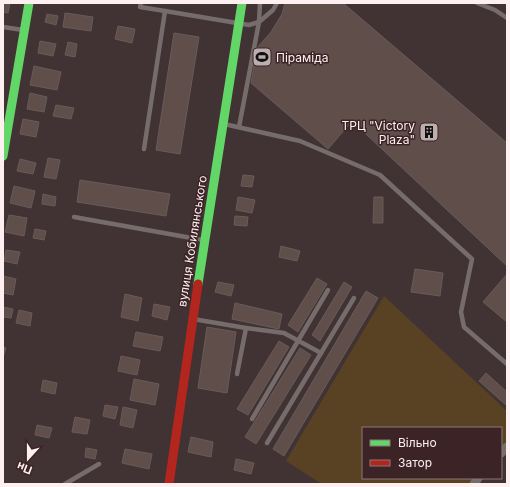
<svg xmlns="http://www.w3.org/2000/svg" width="510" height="487" font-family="Inter,sans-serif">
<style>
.green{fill:#594123}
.building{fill:#5f4e4a;stroke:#675c5a}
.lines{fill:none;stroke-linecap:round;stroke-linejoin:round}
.lane{stroke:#776c6c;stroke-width:4.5}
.street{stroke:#776c6c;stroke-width:9}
.fast{stroke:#63d668;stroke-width:9}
.jam{stroke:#b3261e;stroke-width:9}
.labels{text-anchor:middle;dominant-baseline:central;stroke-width:3;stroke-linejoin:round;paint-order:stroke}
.poi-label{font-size:12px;fill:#fef0f1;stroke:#3c2426;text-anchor:start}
.street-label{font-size:12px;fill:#fef0f1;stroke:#3c2426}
</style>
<rect width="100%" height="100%" fill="#413334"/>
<polygon class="green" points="384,296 507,411 507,442 501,448 501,428 363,428 363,478 473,478 469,484 322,484 286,461"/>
<g class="building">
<polygon points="3,3 10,3 8,13 3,12"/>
<polygon points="285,3 343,3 507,143 507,266 352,121 328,149 251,83 257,48 271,32 282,14"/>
<polygon points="65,13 93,17 91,31 63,27"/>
<polygon points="47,14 58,16 56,25 45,22"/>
<polygon points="118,26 135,29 132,43 115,39"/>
<polygon points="174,33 199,37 180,154 156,150"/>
<polygon points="40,41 56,44 53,56 38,53"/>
<polygon points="68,42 77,44 75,57 65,55"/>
<polygon points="34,66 61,72 57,90 30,85"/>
<polygon points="30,93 47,97 44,112 27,109"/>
<polygon points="56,105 74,108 71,119 53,116"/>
<polygon points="23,119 39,122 36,137 20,134"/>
<polygon points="48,158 60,160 56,179 44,177"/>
<polygon points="20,159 36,163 33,174 17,171"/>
<polygon points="243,175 254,176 252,187 241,186"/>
<polygon points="80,180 170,194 166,216 77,202"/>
<polygon points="14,186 35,191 31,208 10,203"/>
<polygon points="43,194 56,197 55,206 42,204"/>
<polygon points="238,197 255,200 252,213 236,210"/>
<polygon points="374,197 383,197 383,223 373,223"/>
<polygon points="9,215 27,218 24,236 5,232"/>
<polygon points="235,216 248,217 247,226 234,225"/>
<polygon points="35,229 46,231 44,240 33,238"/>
<polygon points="281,246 300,251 297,261 279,257"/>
<polygon points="6,250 20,252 17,264 4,261"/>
<polygon points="415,269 443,273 440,296 411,292"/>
<polygon points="507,274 507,322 483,302"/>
<polygon points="3,276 16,279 13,295 3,293"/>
<polygon points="317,278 327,284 298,332 288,325"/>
<polygon points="218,282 234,285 231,296 215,292"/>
<polygon points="344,282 352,287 320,341 312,335"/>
<polygon points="366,291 378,298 284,456 273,449"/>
<polygon points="125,294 142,298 138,321 121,317"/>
<polygon points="235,303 282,314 279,329 232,319"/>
<polygon points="154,304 170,307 167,320 152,316"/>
<polygon points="3,307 13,309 11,318 3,317"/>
<polygon points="19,310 32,313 30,326 16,323"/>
<polygon points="207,327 236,332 227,393 198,388"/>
<polygon points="136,332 163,337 160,351 133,346"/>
<polygon points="279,341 289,347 248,415 237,409"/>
<polygon points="3,347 6,348 3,357"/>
<polygon points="300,348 311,355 256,444 245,437"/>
<polygon points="121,356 140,360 137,375 118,371"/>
<polygon points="486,373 507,392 507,406 479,381"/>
<polygon points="134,379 159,384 155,405 130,400"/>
<polygon points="43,380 57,383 55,394 41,391"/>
<polygon points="105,405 118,407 115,419 103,416"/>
<polygon points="123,407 137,410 133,428 120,425"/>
<polygon points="75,417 90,420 87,434 72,432"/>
<polygon points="37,425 52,428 49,438 35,435"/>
<polygon points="191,437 213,442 211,457 188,452"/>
<polygon points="86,448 97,450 95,459 85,457"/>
<polygon points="125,449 152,454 149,469 122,463"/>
<polygon points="236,459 254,463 251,474 234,470"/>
</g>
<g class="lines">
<g class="lane">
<polyline points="141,3 140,7 165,11"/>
<polyline points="477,3 495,10 507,18"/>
<polyline points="3,27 23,30"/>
<polyline points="224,124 300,141 380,175 472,259 461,312 464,327 507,364"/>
<polyline points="239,127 259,22 273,10 277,3"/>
<polyline points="144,149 165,11 249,25 259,22 260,3"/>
<polyline points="74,217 203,240"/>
<polyline points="193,319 246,328 237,374"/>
<polyline points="246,328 284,333 321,353"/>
<polyline points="252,419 328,290"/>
<polyline points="267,443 354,298"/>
<polyline points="65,484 99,464"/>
</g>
<g class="street">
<polyline points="501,453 507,447"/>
<polyline points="474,484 478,478"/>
</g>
<g class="fast">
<polyline points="3,156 29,3"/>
<polyline points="198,284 242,3"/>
</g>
<polyline class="jam" points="169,484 198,284"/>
</g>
<defs>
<symbol id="stadium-square" viewBox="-11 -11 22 22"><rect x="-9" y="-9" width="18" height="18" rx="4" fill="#bcaeaf" stroke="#3c2426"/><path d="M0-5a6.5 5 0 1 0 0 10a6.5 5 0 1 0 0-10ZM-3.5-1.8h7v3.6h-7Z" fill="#111"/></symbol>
<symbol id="building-square" viewBox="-11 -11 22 22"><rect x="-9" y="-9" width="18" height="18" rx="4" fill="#bcaeaf" stroke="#3c2426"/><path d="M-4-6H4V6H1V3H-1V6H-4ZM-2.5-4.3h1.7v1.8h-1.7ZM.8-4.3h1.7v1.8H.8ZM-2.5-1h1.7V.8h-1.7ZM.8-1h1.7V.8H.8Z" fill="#111"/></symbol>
</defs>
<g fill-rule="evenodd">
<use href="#stadium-square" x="251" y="46" width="22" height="22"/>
<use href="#building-square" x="418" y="121" width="22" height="22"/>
</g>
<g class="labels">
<g class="poi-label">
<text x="276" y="57">Піраміда</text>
<text x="415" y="125" text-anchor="end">ТРЦ "Victory<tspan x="415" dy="14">Plaza"</tspan></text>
</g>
<g class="street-label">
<text transform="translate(192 241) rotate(-81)">вулиця Кобилянського</text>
</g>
</g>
<rect width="510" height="487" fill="none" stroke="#fef0f1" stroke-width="8"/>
<rect x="362" y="427" width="140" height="52" fill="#3c2426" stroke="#8a7677"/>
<rect x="370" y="440" width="20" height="6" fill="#63d668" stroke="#8a7677"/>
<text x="398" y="447" font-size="12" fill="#fef0f1">Вільно</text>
<rect x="370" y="460" width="20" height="6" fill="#b3261e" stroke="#8a7677"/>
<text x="398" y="467" font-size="12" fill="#fef0f1">Затор</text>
<g transform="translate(28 459) rotate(201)" stroke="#3c2426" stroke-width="3" paint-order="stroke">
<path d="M0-3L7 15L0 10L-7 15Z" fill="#fef0f1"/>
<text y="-6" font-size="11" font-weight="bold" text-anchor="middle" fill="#fef0f1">Пн</text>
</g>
</svg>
